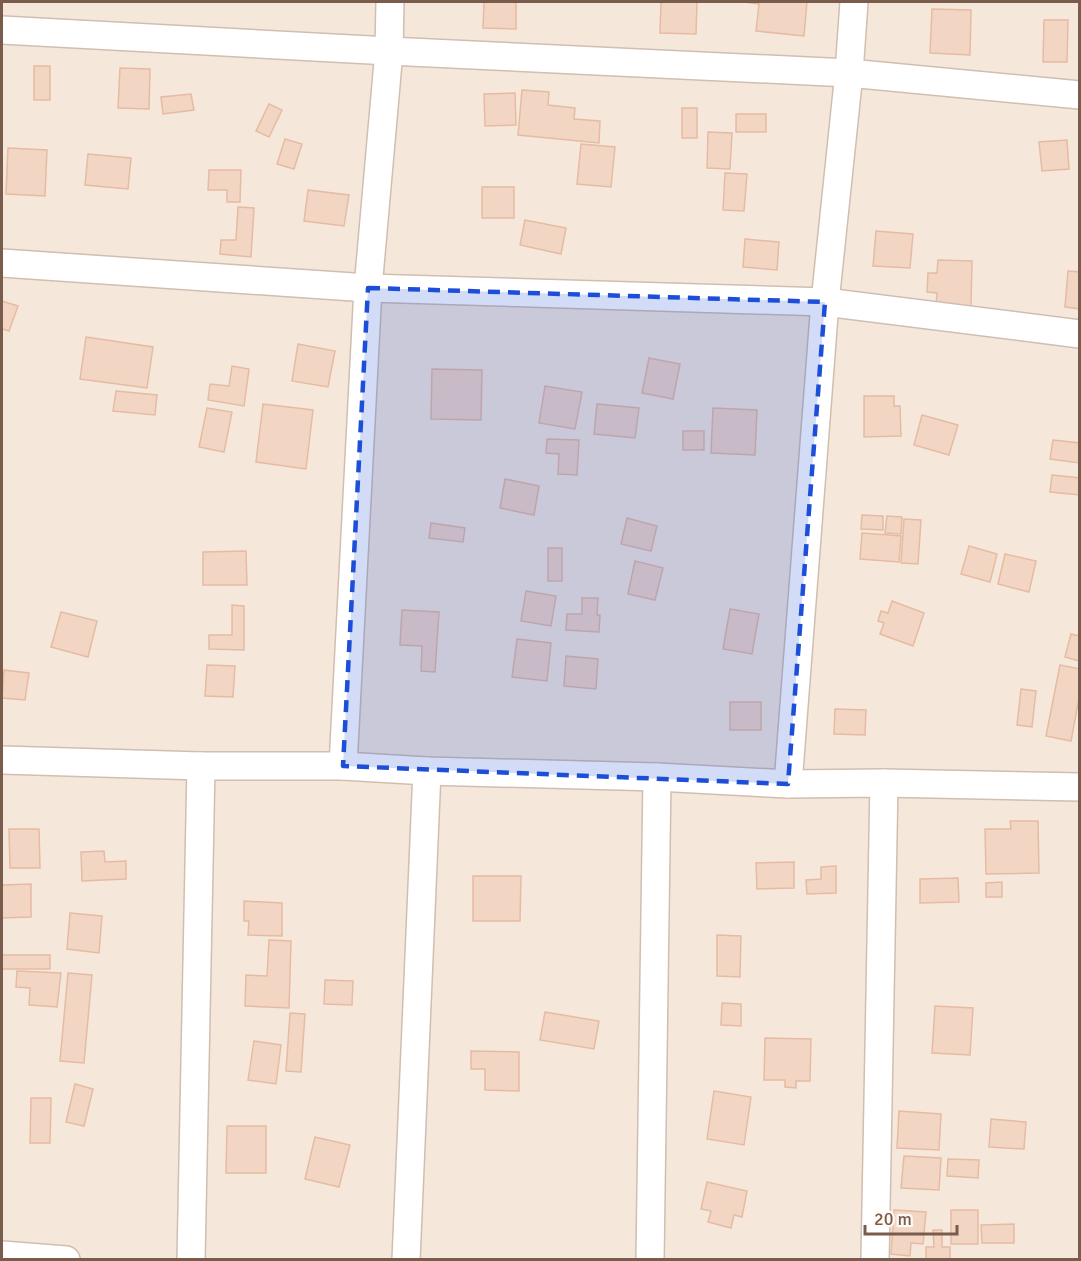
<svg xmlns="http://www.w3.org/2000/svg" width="1081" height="1261" font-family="Signika,sans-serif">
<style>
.residential{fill:#f5e8da}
.building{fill:#f3d5c3;stroke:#e6bba3;stroke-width:1.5}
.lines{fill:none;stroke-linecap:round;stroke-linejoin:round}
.street-casing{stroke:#d1beb0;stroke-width:30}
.street{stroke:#fff;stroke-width:27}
.marked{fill:#1d4ed8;fill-opacity:0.2;stroke:#1d4ed8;stroke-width:4.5;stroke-dasharray:12 8;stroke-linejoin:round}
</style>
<rect width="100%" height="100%" fill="#fdf6ec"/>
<rect class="residential" x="2" y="2" width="1077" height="1257"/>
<g class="building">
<polygon points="484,2 516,2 516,29 483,28"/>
<polygon points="661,2 697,2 696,34 660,33"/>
<polygon points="744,2 807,2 804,36 756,31 759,4"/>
<polygon points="932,9 971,10 970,55 930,53"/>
<polygon points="1044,20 1068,20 1067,62 1043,62"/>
<rect x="34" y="66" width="16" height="34"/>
<polygon points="120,68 150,69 149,109 118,108"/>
<polygon points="522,90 549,92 548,105 575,108 574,119 600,121 599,143 518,135"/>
<polygon points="515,93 516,125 485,126 484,94"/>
<polygon points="191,94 194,110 163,114 161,97"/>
<polygon points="269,104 282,110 269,137 256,131"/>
<rect x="682" y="108" width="15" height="30"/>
<rect x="736" y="114" width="30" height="18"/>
<polygon points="708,132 732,133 730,169 707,168"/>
<polygon points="285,139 302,144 294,169 277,164"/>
<polygon points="1067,140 1069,169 1042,171 1039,142"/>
<polygon points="581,144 615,147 611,187 577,184"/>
<polygon points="8,148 47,150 45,196 6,194"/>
<polygon points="88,154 131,158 128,189 85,185"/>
<polygon points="209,170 241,170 240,202 227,202 227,190 208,190"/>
<polygon points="725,173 747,174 744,211 723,210"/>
<rect x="482" y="187" width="32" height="31"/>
<polygon points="308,190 349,195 344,226 304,221"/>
<polygon points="238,207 254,208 251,257 220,254 221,240 236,240"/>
<polygon points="525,220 566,228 561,254 520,245"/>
<polygon points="876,231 913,234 910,268 873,266"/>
<polygon points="745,239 779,242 777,270 743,267"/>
<polygon points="938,260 972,261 971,307 936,306 937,293 927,292 928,273 937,273"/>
<polygon points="1068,271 1080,272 1080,309 1065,307"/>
<polygon points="2,301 18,306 9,331 2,329"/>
<polygon points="86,337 153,347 147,388 80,379"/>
<polygon points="298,344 335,351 328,387 292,381"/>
<polygon points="649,358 680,364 673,399 642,393"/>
<polygon points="232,366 249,369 244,406 208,400 210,384 229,386"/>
<polygon points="432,369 482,370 481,420 431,419"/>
<polygon points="545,386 582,392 575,429 539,423"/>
<polygon points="116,391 157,395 155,415 113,411"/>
<polygon points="864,396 894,396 894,406 900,406 901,436 864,437"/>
<polygon points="263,404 313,410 306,469 256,462"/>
<polygon points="597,404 639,408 635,438 594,434"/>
<polygon points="207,408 232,412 224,452 199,447"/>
<polygon points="713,408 757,410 755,455 711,453"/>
<polygon points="922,415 958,425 949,455 914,445"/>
<rect x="683" y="431" width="21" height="19"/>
<polygon points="547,439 579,440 577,475 558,474 559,454 546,453"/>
<polygon points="1053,440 1080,443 1080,463 1050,459"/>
<polygon points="1052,475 1080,478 1080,495 1050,492"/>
<polygon points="505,479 539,486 534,515 500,508"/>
<polygon points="862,515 883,516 883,530 861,529"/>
<polygon points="887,516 902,517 901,534 885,533"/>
<polygon points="627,518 657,526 651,551 621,544"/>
<polygon points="904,519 921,520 918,564 901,563"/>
<polygon points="431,523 465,528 463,542 429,538"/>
<polygon points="862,533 901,536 899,562 860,559"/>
<polygon points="969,546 997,554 990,582 961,574"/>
<rect x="548" y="548" width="14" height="33"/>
<polygon points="246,551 247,585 203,585 203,552"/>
<polygon points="1005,554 1036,561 1029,592 998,584"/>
<polygon points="635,561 663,568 655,600 628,594"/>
<polygon points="526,591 556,596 551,626 521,621"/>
<polygon points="582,598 598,598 597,615 600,615 599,632 566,630 567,614 582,614"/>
<polygon points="892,601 924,613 913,646 880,634 884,623 878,621 881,611 888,613"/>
<polygon points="232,605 244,606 244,650 209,649 209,635 232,635"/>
<polygon points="730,609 759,614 752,654 723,649"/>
<polygon points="402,610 439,612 435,672 421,671 422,646 400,645"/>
<polygon points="61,612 97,621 88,657 51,647"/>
<polygon points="1071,634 1080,636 1079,661 1065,657"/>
<polygon points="517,639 551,643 547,681 512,677"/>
<polygon points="566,656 598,659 596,689 564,686"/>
<polygon points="207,665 235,666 233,697 205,696"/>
<polygon points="1060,665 1080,669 1080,693 1071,741 1046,736"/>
<polygon points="4,670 29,673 25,700 2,698"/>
<polygon points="1021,689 1036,691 1032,727 1017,725"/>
<rect x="730" y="702" width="31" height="28"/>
<polygon points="835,709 866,710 865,735 834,734"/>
<polygon points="1010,821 1038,821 1039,873 986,874 985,829 1011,829"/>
<polygon points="9,829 39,829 40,868 10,868"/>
<polygon points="104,851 105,862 126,861 126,879 82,881 81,852"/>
<polygon points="794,862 794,888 757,889 756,863"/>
<polygon points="836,866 836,893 807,894 806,880 821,879 821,867"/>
<polygon points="473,876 521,876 520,921 473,921"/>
<polygon points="958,878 959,902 920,903 920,879"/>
<polygon points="1002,882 1002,897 986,897 986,883"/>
<polygon points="31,884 31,917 2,918 2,885"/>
<polygon points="244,901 282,903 282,936 248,935 249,921 244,921"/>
<polygon points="70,913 102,916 99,953 67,949"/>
<polygon points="717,935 741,936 740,977 717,976"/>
<polygon points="269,940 291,941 289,1008 245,1006 246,975 267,976"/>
<rect x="2" y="955" width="48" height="14"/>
<polygon points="17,971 61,973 57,1007 29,1005 30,988 16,987"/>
<polygon points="68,973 92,975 84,1063 60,1061"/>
<polygon points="325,980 353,981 352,1005 324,1004"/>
<polygon points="722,1003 741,1004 741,1026 721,1025"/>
<polygon points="935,1006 973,1008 970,1055 932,1053"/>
<polygon points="545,1012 599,1021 594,1049 540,1040"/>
<polygon points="290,1013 305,1014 301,1072 286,1071"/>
<polygon points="765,1038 811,1039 810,1081 796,1081 796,1088 785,1087 785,1080 764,1080"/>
<polygon points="254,1041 281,1045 276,1084 248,1080"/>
<polygon points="471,1051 519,1052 519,1091 485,1090 485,1069 471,1069"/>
<polygon points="75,1084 93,1089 84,1126 66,1122"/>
<polygon points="714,1091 751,1097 744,1145 707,1139"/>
<polygon points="31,1098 51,1098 50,1143 30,1143"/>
<polygon points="899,1111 941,1114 939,1150 897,1148"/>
<polygon points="991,1119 1026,1122 1024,1149 989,1147"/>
<polygon points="227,1126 266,1126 266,1173 226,1173"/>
<polygon points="315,1137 350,1145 339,1187 305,1179"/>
<polygon points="904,1156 941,1158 939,1190 901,1188"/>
<polygon points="948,1159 979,1160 978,1178 947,1176"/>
<polygon points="707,1182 747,1191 742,1217 734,1215 731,1228 708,1222 711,1211 701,1209"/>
<polygon points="894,1210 926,1212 923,1244 911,1243 910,1256 891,1254"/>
<rect x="951" y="1210" width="27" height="34"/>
<polygon points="1014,1224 1014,1243 982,1243 981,1225"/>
<polygon points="933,1230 942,1230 942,1247 950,1247 950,1259 926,1259 926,1247 934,1247"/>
</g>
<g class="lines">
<defs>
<g id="street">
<polyline points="2,30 389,51 849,73 1080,95"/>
<polyline points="2,263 368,288 825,302 1080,334"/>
<polyline points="2,760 201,766 343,766 427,771 657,777 788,784 884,783 1080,787"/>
<polyline points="343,766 368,288 389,51 390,2"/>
<polyline points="788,784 825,302 849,73 854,2"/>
<polyline points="2,1255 66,1260"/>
<polyline points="191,1260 201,766"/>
<polyline points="406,1260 427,771"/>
<polyline points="650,1260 657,777"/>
<polyline points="875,1260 884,783"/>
</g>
</defs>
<use href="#street" class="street-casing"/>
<use href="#street" class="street"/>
</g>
<path class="marked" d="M368,288L825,302L788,784L343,766Z"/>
<rect width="1081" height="1261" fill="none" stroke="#7a5c4d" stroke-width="6"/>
<path d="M865 1225v9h92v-9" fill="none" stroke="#7a5c4d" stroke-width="3"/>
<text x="874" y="1225" font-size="18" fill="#7a5c4d" stroke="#fffaf3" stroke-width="4.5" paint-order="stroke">20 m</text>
</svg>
